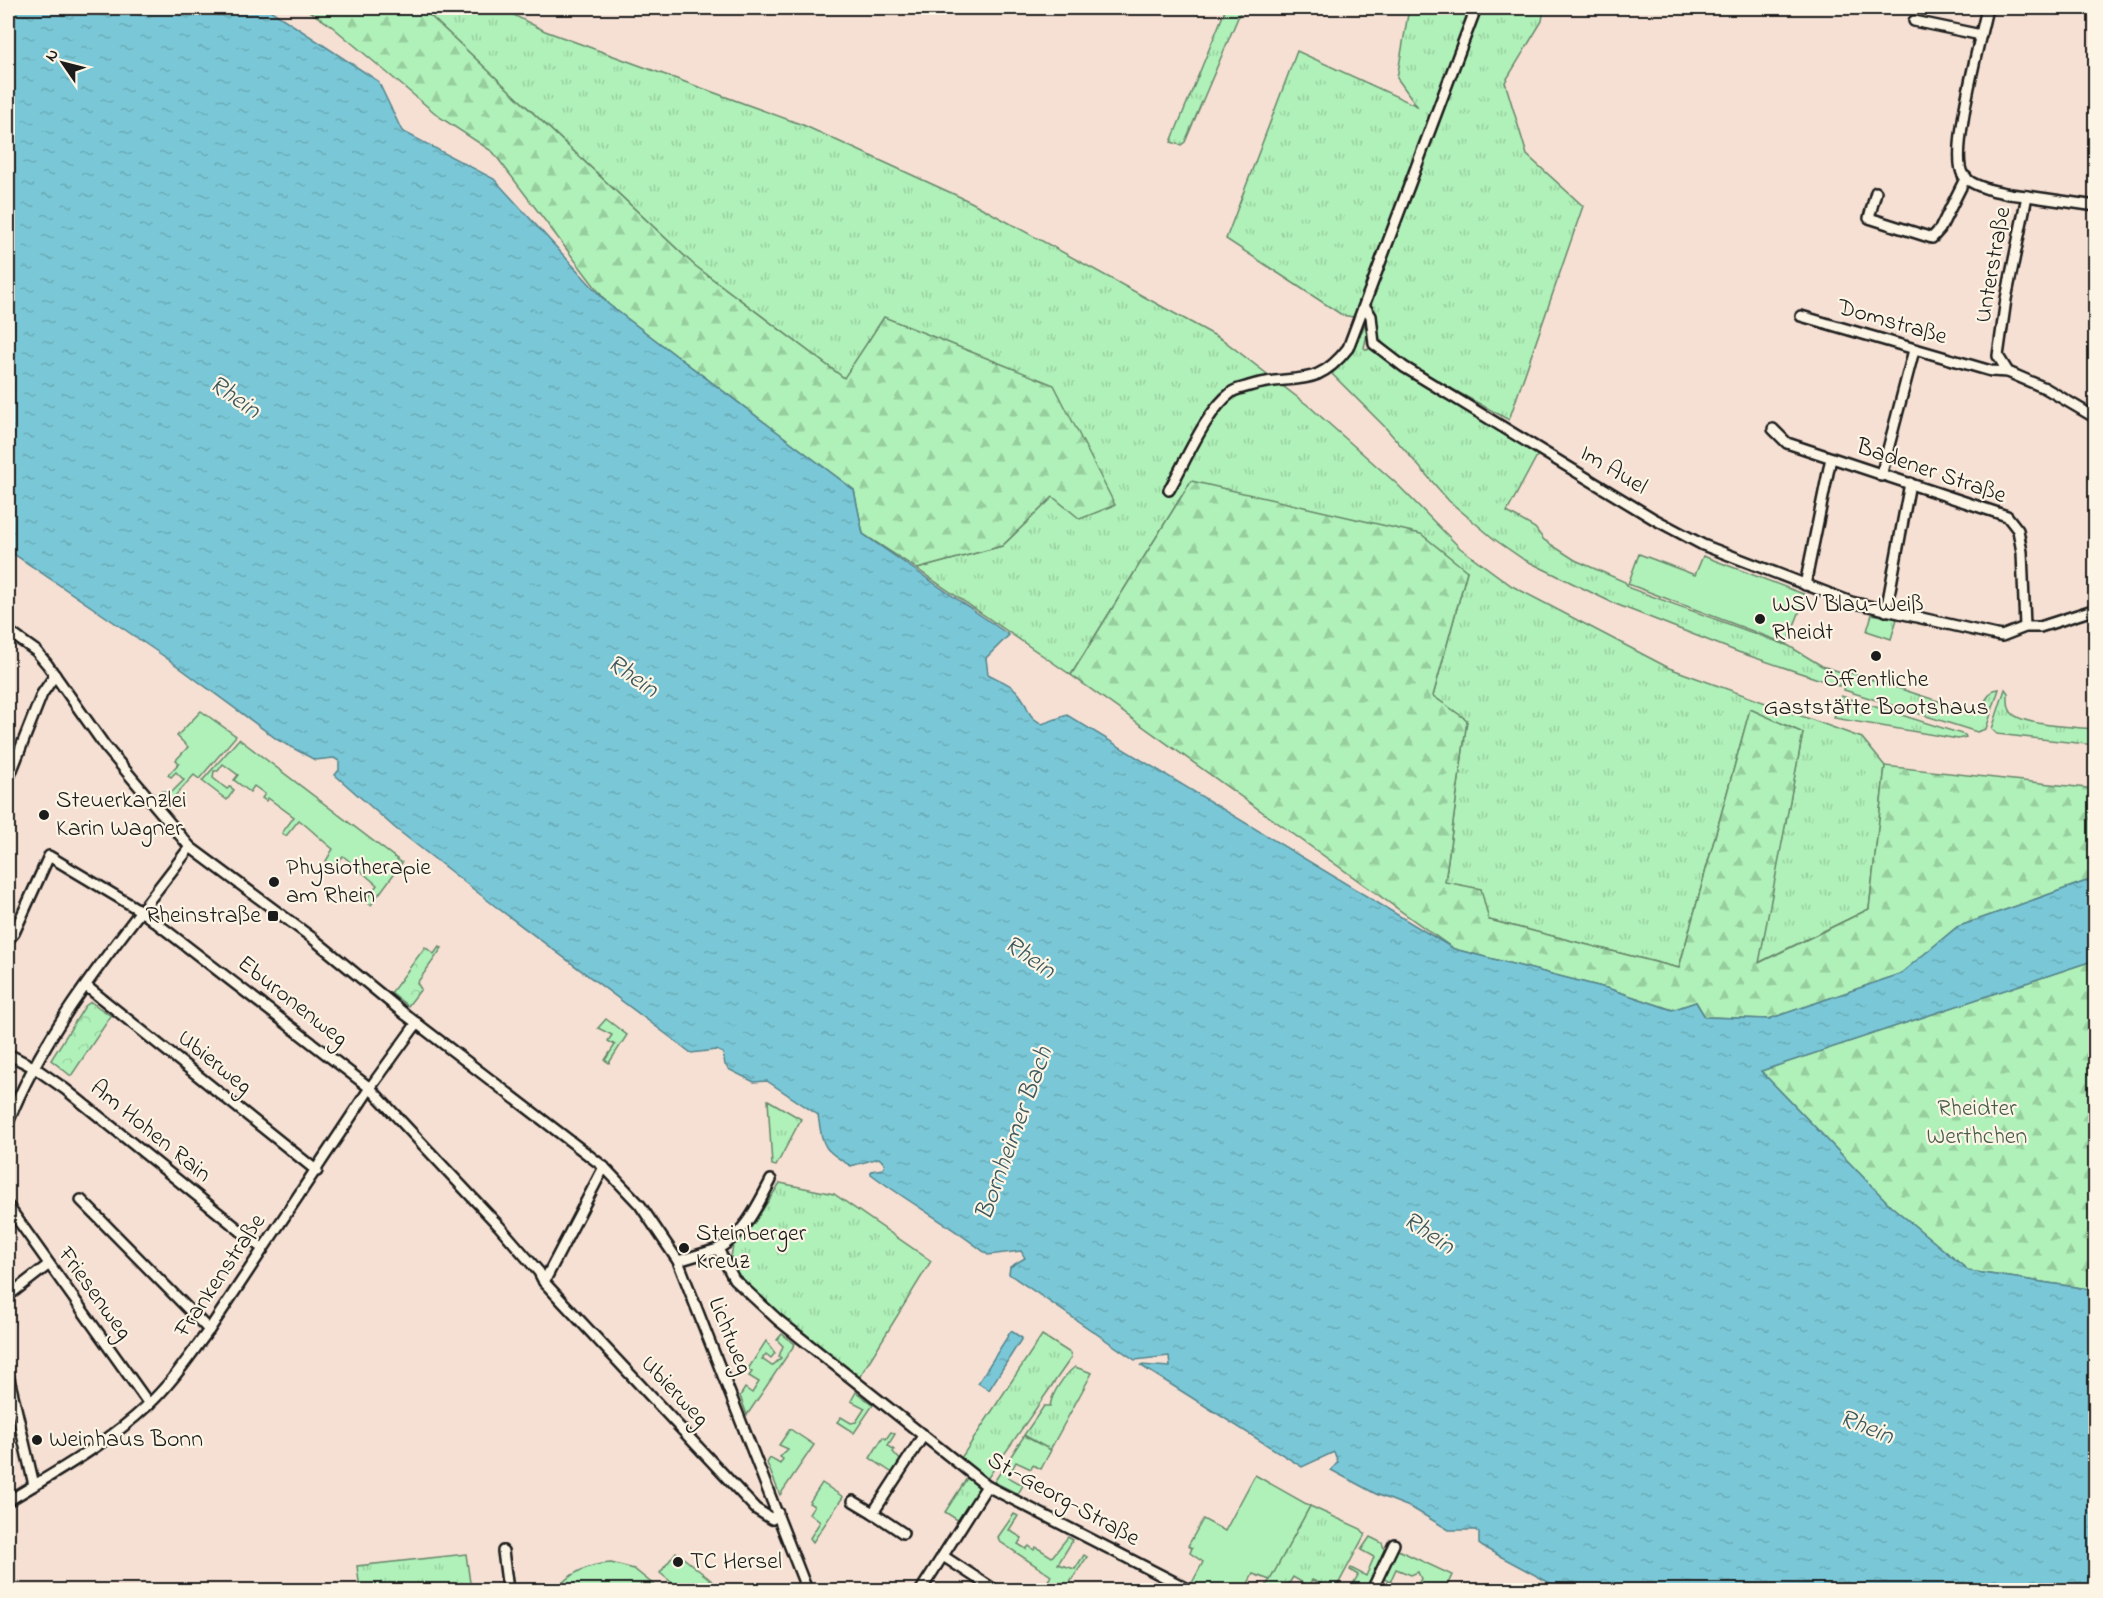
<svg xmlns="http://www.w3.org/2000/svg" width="2103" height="1598" font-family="'Indie Flower',sans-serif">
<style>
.grass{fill:url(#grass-tufts);stroke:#66866a;stroke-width:1.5}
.forest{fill:url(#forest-firs);stroke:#66866a;stroke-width:1.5}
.park{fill:url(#park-crowns);stroke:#66866a;stroke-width:1.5}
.garden{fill:#b0f1b9;stroke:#66866a;stroke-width:1.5}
.water{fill:url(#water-ripples);stroke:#54838c;stroke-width:1.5}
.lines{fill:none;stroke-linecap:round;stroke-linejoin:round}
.street-casing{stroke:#1c1c1c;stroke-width:14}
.street{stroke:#fcf5e5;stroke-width:9}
.poi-dot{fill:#1c1c1c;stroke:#fcf5e5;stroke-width:2}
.labels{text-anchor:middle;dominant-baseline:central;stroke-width:4.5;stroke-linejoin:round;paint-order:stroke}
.street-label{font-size:24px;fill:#1c1c1c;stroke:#fcf5e5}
.poi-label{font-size:24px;fill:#1c1c1c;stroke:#fcf5e5;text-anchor:start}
.park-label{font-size:24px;fill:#485c4b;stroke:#fcf5e5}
.water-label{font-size:26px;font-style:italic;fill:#3d585d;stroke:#fcf5e5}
</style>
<defs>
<pattern id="grass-tufts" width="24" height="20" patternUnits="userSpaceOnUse" patternTransform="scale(1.5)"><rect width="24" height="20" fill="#b0f1b9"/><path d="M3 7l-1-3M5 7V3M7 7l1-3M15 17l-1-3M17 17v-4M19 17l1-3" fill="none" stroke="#97ce9e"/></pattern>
<pattern id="forest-firs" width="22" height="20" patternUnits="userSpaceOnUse" patternTransform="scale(1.5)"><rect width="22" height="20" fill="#b0f1b9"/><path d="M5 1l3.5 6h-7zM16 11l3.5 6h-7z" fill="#97ce9e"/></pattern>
<pattern id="park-crowns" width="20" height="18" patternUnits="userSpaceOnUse" patternTransform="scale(1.5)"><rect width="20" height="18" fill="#b0f1b9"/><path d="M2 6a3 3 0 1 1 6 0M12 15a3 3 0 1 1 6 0" fill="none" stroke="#97ce9e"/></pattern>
<pattern id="water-ripples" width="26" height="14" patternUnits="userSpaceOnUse" patternTransform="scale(1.5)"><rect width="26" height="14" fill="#7ac8d7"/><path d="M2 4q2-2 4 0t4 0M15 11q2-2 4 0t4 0" fill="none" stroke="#69abb8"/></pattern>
</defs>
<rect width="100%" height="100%" fill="#f6e0d3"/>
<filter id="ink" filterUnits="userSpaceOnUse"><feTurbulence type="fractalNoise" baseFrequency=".0167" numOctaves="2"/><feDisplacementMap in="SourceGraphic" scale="12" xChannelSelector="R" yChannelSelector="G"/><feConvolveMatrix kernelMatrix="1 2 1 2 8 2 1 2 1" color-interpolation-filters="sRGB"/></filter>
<g filter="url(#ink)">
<g class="grass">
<polygon points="422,8 500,8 545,31 803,125 971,202 1223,340 1310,407 1397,484 1460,548 1512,586 1669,668 1862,738 1885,766 1869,909 1758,963 1803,733 1750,709 1679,968 1489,920 1445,882 1467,720 1433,696 1467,571 1191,481 1071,675 917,569 1002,546 1053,497 1115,505 844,378 694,265"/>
<polygon points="1226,8 1242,8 1185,142 1181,145 1171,142"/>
<polygon points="1409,8 1544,8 1542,21 1505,82 1527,155 1583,206 1509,420 1432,378 1389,351 1369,325 1364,348 1367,350 1372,347 1539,452 1507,512 1535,528 1544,540 1575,560 1625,582 1629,588 1789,646 1822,666 1844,673 1839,686 1738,652 1613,603 1523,559 1494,539 1449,501 1384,426 1332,374 1354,350 1366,322 1364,319 1342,315 1226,239 1297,51 1417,106 1397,78"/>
<polygon points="1872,614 1897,619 1891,639 1867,631"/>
<polygon points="1848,672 1969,711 1978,710 1993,690 1999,689 1986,729 1977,732 1844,690"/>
<path d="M2005,689L2008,693C2008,700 2007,706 2011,712C2021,726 2077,727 2095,729V745L1997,734L1992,729Z"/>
<polygon points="1841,696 1965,735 1966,737 1958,739 1834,718"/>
<polygon points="768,1100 801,1119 776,1166 772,1165"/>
<polygon points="780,1183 834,1194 931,1261 859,1378 758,1299 736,1275 730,1262 733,1246 748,1232"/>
<polygon points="1042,1335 1070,1353 1071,1358 987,1479 961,1458"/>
<path d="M1075,1367L1092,1373L1050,1450L1024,1435L1044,1406H1050C1052,1393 1064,1375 1075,1367Z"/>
<polygon points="969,1475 981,1488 959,1521 945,1512"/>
<polygon points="1310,1506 1361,1529 1365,1534 1335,1590 1312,1580 1308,1586 1293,1577 1285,1590 1264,1590"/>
<polygon points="466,1554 471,1590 360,1590 357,1566"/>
</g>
<g class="forest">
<polygon points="304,8 422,8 694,265 844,378 884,317 1054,385 1115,505 1080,519 1053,497 1002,546 917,569 863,534 854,490 608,304 493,152 441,118 329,24"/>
<polygon points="1191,481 1421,534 1467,571 1433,696 1467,720 1445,882 1481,889 1489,920 1679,968 1750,709 1803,733 1759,963 1869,909 1885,766 2095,789 2095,878 1957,927 1901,974 1769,1019 1705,1017 1696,1002 1673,1010 1610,989 1454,949 1071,675"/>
<polygon points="2095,960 2095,1290 1969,1271 1891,1206 1761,1071"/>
</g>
<g class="park">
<polygon points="425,947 434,954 439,947 442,948 417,983 421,989 408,1006 391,993"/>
<polygon points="91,1002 111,1016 71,1076 51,1060 85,1006"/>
</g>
<g class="garden">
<polygon points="1639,554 1695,575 1703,556 1806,595 1787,644 1628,584"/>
<polygon points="201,711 236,736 199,779 194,775 164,808 156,795 162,791 172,792 184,780 176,772 171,777 168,775 179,763 176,760 188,747 177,736"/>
<path d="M239,739L402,863L371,905L365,901L377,885C364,874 356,866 343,856L333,866L326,861L333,849C320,839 312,830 299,820L286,836L282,833L294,817L268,798L266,801L262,798L265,794L254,786L250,792L234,780L238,775L223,764L218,771H214L213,778L227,789L230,787L234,790L227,800L202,781Z"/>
<polygon points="606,1019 627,1035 609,1063 605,1060 615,1045 608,1041 612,1035 598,1028"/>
<polygon points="782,1334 795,1344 747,1415 740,1396 745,1388 752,1393 759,1382 749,1376 752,1372 748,1369 766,1341 775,1353 771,1358 766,1354 762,1359 772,1366 781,1358 779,1356 783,1346 777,1340"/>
<polygon points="856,1392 873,1405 854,1433 837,1422 841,1417 851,1423 856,1422 865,1408 851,1401"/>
<polygon points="790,1429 814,1445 780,1495 767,1463 770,1458 780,1464 783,1459 780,1457 788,1449 779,1445"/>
<polygon points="891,1432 895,1434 888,1445 894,1450 893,1452 902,1462 894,1474 870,1458 883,1437 886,1439"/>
<polygon points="1024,1436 1051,1450 1041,1469 1033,1465 1031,1469 1016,1462 1008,1477 1023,1485 1018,1494 994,1482"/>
<polygon points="1255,1475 1310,1506 1270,1580 1253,1574 1245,1589 1242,1587 1240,1590 1199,1590 1192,1583 1203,1562 1190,1553 1192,1548 1188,1546 1203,1519 1225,1531"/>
<polygon points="822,1483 843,1497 813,1542 810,1538 820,1522 809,1513 814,1506 809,1503"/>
<polygon points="1014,1514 1018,1516 1009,1530 1022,1538 1018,1544 1026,1549 1029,1546 1034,1550 1036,1547 1052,1557 1068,1537 1073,1540 1058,1564 1075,1569 1084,1555 1087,1557 1065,1590 1042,1590 1051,1576 999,1541 998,1537"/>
<polygon points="1370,1537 1382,1543 1385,1551 1368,1590 1353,1584 1358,1575 1350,1570 1351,1568 1366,1576 1374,1557 1361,1550"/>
<polygon points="1398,1550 1452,1575 1445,1590 1414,1590 1421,1579 1418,1572 1411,1575 1396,1569 1390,1582 1380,1577 1394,1551"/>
<polygon points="676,1552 717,1585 712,1590 681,1590 660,1573"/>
<path d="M611,1563L634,1569L660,1590H555C570,1573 588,1564 611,1563Z"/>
</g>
<g class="water">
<path d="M8,8H267L378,81L402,131L494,179L608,304L854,490L863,534L1009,635L986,658L988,674C999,680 1012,684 1020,695C1031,709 1024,714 1042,724L1067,715L1454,949L1610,989L1672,1010L1696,1002L1705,1017L1769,1019L1900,974L1957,927L2095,878V960L1761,1071L1891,1206L1969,1271L2095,1290V1590H1563L1483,1547L1479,1544V1533L1475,1530H1449L1412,1508L1376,1494L1331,1470L1338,1462L1334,1452L1302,1467L1140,1365L1170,1367L1169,1356L1135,1360L1009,1274L1010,1267L1025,1258L1021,1251L988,1255C951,1225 909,1203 871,1174V1171L883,1169L885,1164L879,1158L851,1166C822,1149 823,1147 818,1115L767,1081L754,1082L730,1070L725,1065L723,1053L716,1050L691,1053L674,1040L495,906L395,828L335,775L339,770V761L334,758L315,760L278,740L165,657L8,550Z"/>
<polygon points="1011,1331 1022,1338 989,1390 978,1383"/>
</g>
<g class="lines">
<defs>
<g id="street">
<path d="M1987,8C1981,37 1949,154 1963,175C1973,189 2011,195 2027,196L2006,299L1998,356L2008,372L2045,388L2096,418"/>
<polyline points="1914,21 1981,35"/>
<polyline points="1876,192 1869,218 1932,238 1940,229 1966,177"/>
<polyline points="2027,196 2096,206"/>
<polyline points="1365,307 1371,316 1374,344 1404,367 1654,519 1703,545 1851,602 1996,635 2002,636 2025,627 2040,627 2096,609"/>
<polyline points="1801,316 1991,371 2008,372"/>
<polyline points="1773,429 1787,443 2007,516 2018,530 2022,552 2025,627"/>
<polyline points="1881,476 1914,350"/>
<path d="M1169,490C1186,461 1205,412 1232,392C1236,389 1243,388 1249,386C1294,372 1314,392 1348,348L1476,8"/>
<polyline points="1805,585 1831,458"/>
<polyline points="1886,611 1910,483"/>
<polyline points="8,631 36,651 47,664 105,746 190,847 311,937 406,1015 604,1167 640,1205 678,1261 807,1590"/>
<polyline points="8,780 42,694 55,675"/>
<polyline points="8,940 14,933 49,856 141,911 370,1088 499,1226 539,1272 544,1282 756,1509 772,1519 778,1513"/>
<polyline points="86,986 317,1171"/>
<polyline points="8,1054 35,1068 65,1089 263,1249"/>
<path d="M8,1123C46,1024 126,932 190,847"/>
<polyline points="81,1200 209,1330"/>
<polyline points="8,1206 149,1404"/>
<path d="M718,1249C745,1233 757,1207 771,1180"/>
<polyline points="678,1261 718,1249 734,1279 778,1320 987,1486 1190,1590"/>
<polyline points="544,1282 604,1167"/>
<polyline points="8,1296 48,1265"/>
<polyline points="8,1374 34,1485"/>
<path d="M8,1501C56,1472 107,1444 148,1405C172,1383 190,1355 209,1330L370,1088L417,1023"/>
<polyline points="853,1501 873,1513"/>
<polyline points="903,1533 873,1513 923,1436"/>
<polyline points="503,1551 508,1590"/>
<polyline points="943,1556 995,1590"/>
<polyline points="921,1590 987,1486"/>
<polyline points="1372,1590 1394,1544"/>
</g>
</defs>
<use href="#street" class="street-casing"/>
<use href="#street" class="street"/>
</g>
</g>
<g class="poi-dot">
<circle cx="1760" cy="619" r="6"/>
<circle cx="1876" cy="656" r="6"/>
<circle cx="44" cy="815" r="6"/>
<circle cx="274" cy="882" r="6"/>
<rect x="267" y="910" width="12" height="12" rx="3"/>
<circle cx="684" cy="1248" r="6"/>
<circle cx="37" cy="1440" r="6"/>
<circle cx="678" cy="1562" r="6"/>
</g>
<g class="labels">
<g class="street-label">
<text transform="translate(1994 265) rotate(-80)">Unterstraße</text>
<text transform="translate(1892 323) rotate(16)">Domstraße</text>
<text transform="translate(1613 471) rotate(31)">Im Auel</text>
<text transform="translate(1931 472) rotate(19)">Badener Straße</text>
<text transform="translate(292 1002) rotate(38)">Eburonenweg</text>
<text transform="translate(214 1063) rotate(39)">Ubierweg</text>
<text transform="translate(150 1132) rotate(39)">Am Hohen Rain</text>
<text transform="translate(221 1276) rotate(-56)">Frankenstraße</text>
<text transform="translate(94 1294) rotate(54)">Friesenweg</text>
<text transform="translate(729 1336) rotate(68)">Lichtweg</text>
<text transform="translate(674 1392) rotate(47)">Ubierweg</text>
<text transform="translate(1063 1500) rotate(29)">St.-Georg-Straße</text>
</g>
<g class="poi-label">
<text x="1772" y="605">WSV Blau-Weiß<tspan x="1772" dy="28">Rheidt</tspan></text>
<text x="1876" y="680" text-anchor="middle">Öffentliche<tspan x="1876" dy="28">Gaststätte Bootshaus</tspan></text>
<text x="56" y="801">Steuerkanzlei<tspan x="56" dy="28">Karin Wagner</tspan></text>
<text x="286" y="868">Physiotherapie<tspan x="286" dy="28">am Rhein</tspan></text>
<text x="261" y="916" text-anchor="end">Rheinstraße</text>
<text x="696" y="1234">Steinberger<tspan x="696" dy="28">Kreuz</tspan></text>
<text x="49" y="1440">Weinhaus Bonn</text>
<text x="690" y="1562">TC Hersel</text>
</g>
<g class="park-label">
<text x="1977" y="1109">Rheidter<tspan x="1977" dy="28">Werthchen</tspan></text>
</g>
<g class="water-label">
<text transform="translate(234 398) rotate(35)">Rhein</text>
<text transform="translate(632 677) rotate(35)">Rhein</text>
<text transform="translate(1029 958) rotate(35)">Rhein</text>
<text transform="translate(1015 1134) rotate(-70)">Bornheimer Bach</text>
<text transform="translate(1428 1234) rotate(34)">Rhein</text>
<text transform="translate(1866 1428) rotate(22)">Rhein</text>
</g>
</g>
<rect width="2103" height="1598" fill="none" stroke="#fcf5e5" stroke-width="30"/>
<rect x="15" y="15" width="2073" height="1568" fill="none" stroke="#1c1c1c" stroke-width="2" filter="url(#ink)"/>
<g transform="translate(63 63) rotate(305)" stroke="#fcf5e5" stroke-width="4.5" paint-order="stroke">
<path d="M0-4.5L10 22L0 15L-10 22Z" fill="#1c1c1c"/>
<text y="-9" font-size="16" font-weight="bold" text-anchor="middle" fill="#1c1c1c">N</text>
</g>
</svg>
